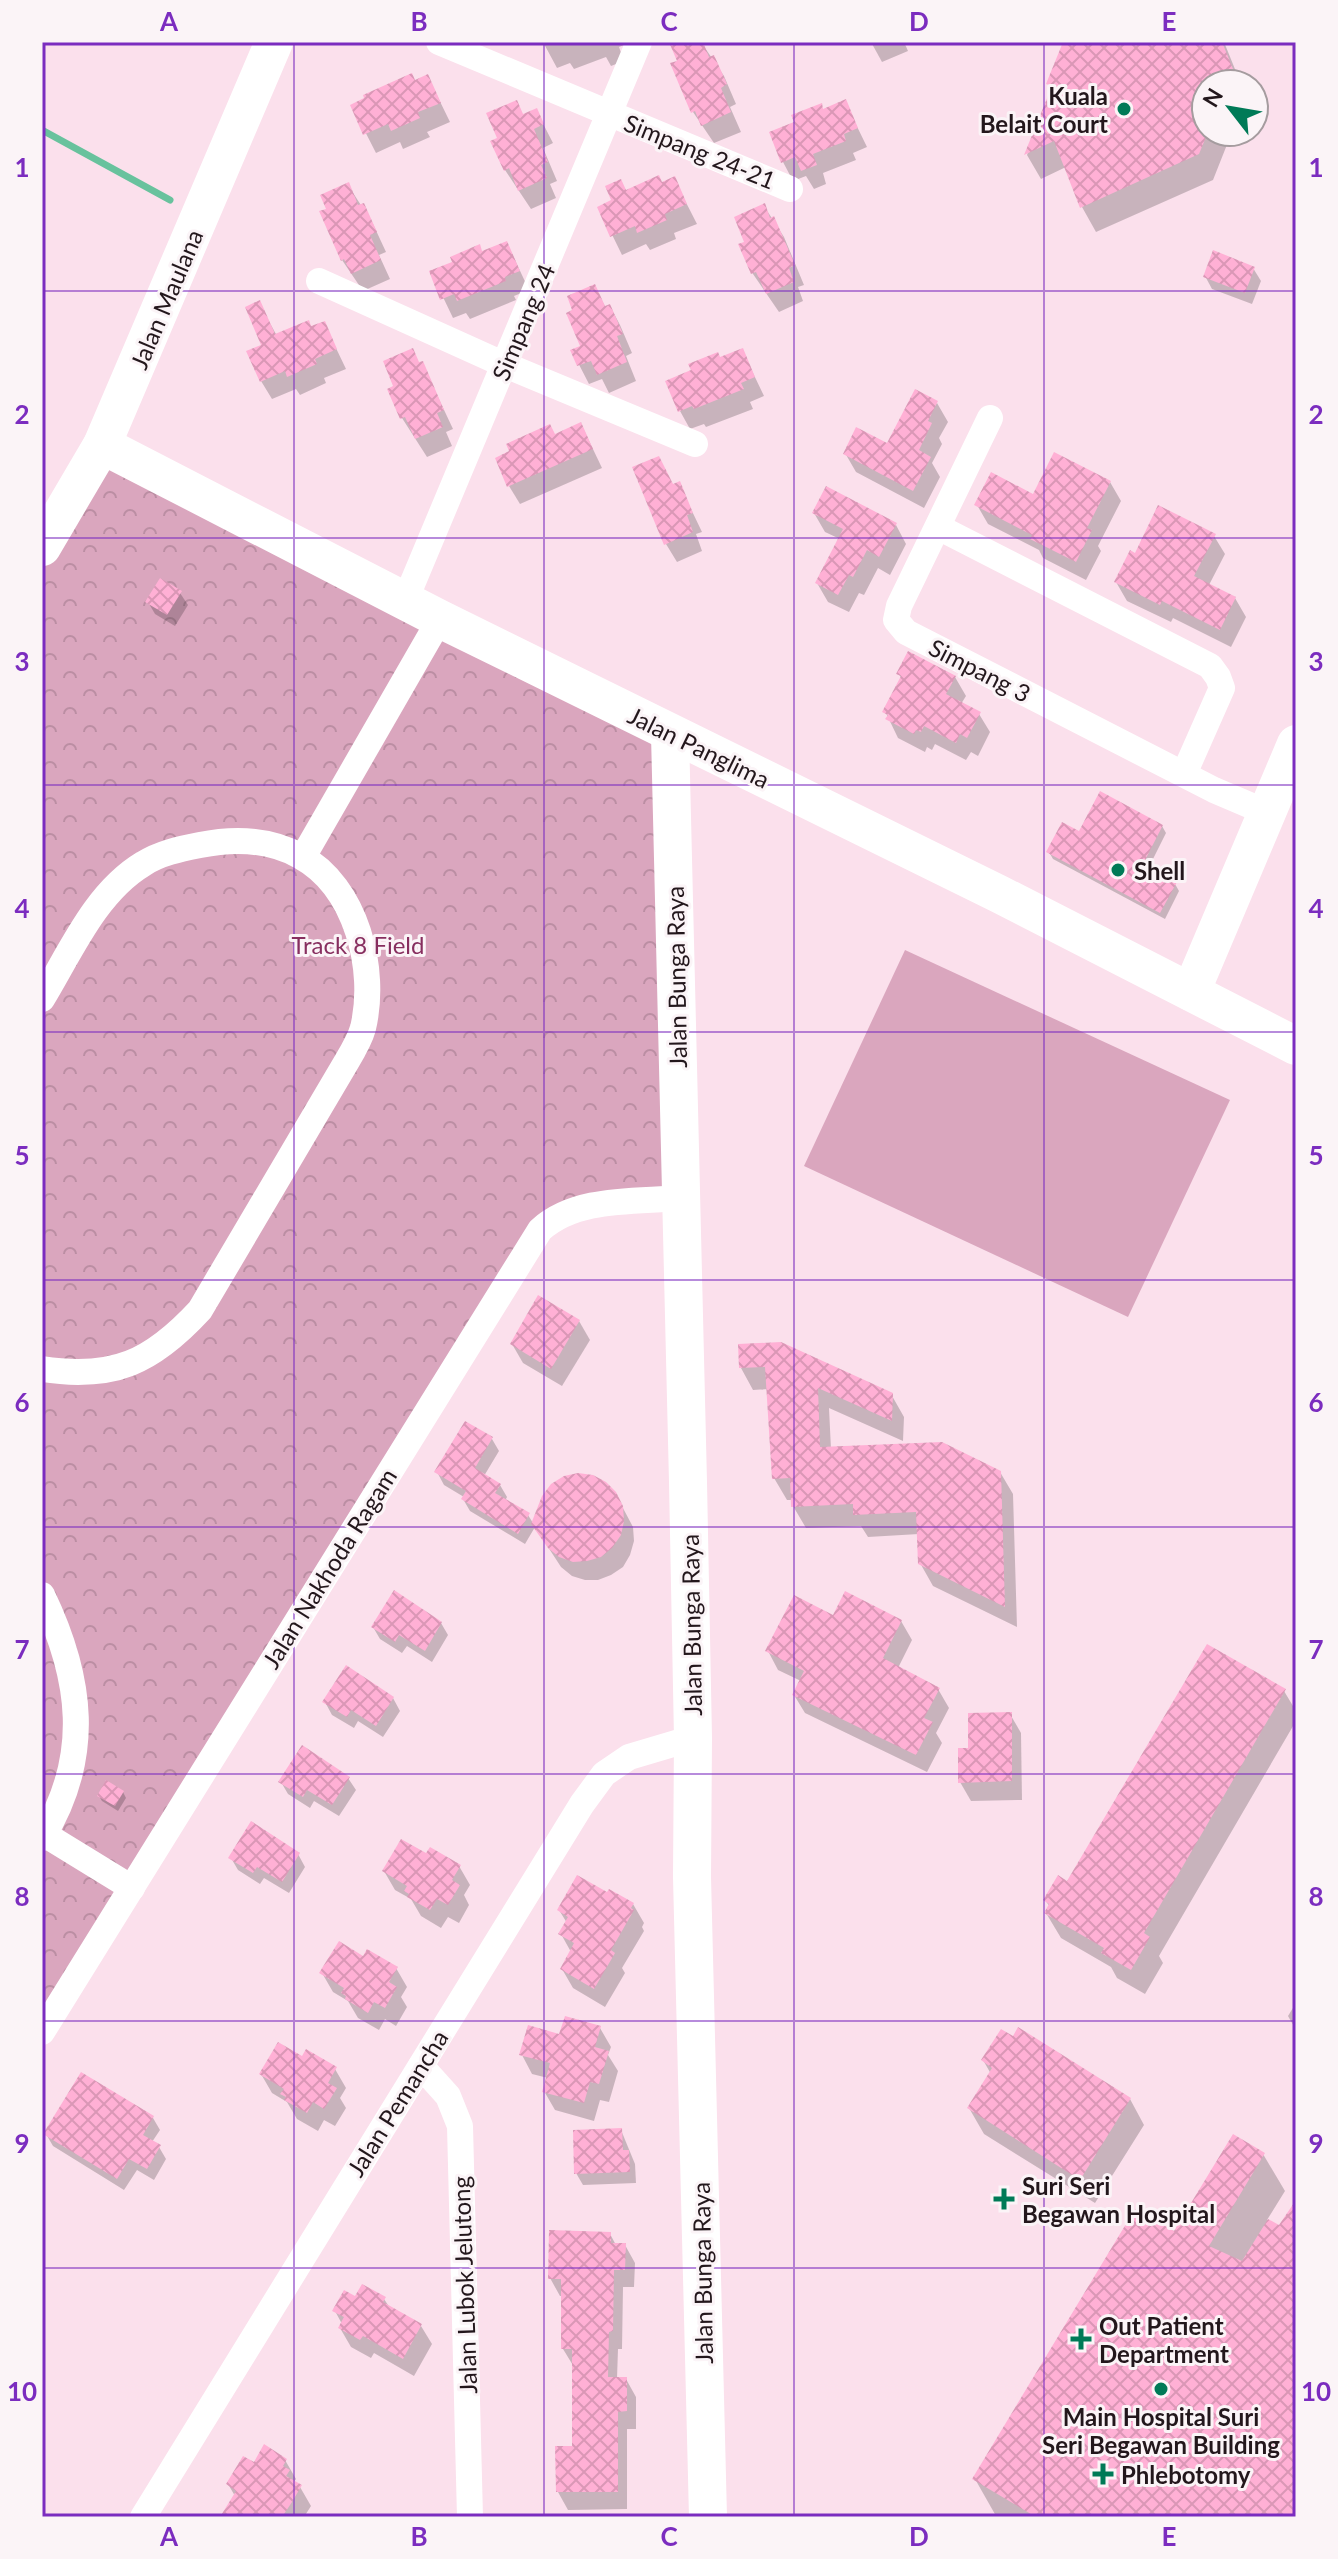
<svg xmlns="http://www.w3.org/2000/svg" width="1338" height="2559" font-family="Lato,sans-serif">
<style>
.park{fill:url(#park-crowns)}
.garden{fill:#daa6be}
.shadow{fill:#0003}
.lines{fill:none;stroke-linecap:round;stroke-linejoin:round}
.stream{stroke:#68c29d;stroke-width:7}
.building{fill:url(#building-cross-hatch)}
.street{stroke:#fff;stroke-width:26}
.secondary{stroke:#fff;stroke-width:38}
.grid{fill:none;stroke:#7b2cbf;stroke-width:2;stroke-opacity:0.55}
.poi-dot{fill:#007a57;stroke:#fbf4f7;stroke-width:3}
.labels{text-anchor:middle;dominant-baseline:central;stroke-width:6;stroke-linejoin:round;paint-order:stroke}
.poi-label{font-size:24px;font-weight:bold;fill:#23171c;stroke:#fbf4f7;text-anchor:start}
.street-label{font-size:24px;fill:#23171c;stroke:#fbf4f7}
.park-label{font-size:24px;fill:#872e5f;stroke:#fbf4f7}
.neatline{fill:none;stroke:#7b2cbf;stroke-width:3}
.grid-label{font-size:26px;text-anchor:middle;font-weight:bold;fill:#7b2cbf}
</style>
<defs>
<pattern id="park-crowns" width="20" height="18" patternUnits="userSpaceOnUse" patternTransform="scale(2)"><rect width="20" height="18" fill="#daa6be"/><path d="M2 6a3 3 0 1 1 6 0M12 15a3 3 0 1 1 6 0" fill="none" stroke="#bb8ea3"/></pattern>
<pattern id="building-cross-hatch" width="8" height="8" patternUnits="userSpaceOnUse" patternTransform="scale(2)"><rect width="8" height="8" fill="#ffb0d5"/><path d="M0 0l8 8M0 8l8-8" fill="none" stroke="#da97b6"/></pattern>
</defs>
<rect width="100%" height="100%" fill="#fbe0ec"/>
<polygon class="park" points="102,445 670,734 680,1198 565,1212 42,2031 42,546"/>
<polygon class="garden" points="905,950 1230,1100 1128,1317 804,1166"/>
<g class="shadow">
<polygon points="543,42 631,42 619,47 624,61 611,66 606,57 574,69 570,63 557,68"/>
<polygon points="687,42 701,42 724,76 736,104 730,107 741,132 714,143 693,112 679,62"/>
<polygon points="871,42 904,42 908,51 882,62"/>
<polygon points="1065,42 1224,42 1241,84 1206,84 1206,132 1232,132 1213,180 1096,232 1082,207 1066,167 1041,179 1027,155 1052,90 1048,84"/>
<polygon points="428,77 450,122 427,132 430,137 403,149 400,142 376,153 352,106"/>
<polygon points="845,102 867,147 853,153 856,160 823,173 826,184 814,189 806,176 793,181 783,162 796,123"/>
<polygon points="536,110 553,143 543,148 557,181 550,184 556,198 531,209 505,170"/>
<polygon points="674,179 697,224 674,233 676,239 650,250 646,244 622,255 599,208 626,192 662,184"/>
<polygon points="348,185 373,224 386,252 379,255 390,279 363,291 342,260 329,210"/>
<polygon points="764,206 784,237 804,285 798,287 803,301 779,312 753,274 741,245 747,243"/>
<polygon points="507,243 529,290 514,296 516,300 470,319 466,313 453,318 431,272"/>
<polygon points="1253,268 1261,281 1252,304 1212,289 1205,276"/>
<polygon points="594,286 606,308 610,306 620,325 632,353 626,356 636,381 609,393 602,379 589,384 572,351 583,347"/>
<polygon points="259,303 277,336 324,323 346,369 324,378 326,383 300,395 296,389 272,399 261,381 264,346"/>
<polygon points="742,350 764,396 750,402 753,409 706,427 704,424 690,429 680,411 720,359"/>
<polygon points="422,363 453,429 446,432 452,446 427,457 402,418 420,364"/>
<polygon points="937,403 948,422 939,438 942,444 932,463 940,477 924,508 856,472 845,453 888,446"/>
<polygon points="581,424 602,468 520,504 509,486"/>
<polygon points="1110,482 1121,501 1098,546 1101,551 1086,580 1043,558 1039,550 988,524 977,505"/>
<polygon points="679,484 702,532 696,534 702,551 677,562 666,544 674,486"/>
<polygon points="814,513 896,525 906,544 890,575 878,568 864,595 859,593 849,612 828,602 817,583 840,539 825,532"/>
<polygon points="1214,536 1225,554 1209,585 1235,598 1246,617 1231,647 1173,618 1171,622 1127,601 1116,582 1136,555"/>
<polygon points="180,593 188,605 175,626 155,614 148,602"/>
<polygon points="898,673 955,677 966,696 961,704 979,714 990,732 978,756 971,752 966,760 935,744 932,750 927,747 925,752 898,738 885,711 902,679"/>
<polygon points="1162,826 1166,833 1148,869 1175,884 1179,891 1165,919 1053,859 1049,852 1080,833"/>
<polygon points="579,1321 590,1340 562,1386 523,1363 512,1344"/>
<polygon points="740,1346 891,1394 904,1417 903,1441 829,1408 831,1449 1000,1472 1013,1494 1017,1627 933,1586 920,1563 919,1534 868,1537 861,1526 806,1528 793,1506 793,1500 787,1500 774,1478 768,1389 753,1390 741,1368"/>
<polygon points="466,1423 492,1439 499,1451 484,1476 500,1485 507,1497 505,1501 528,1515 533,1523 615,1493 633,1527 634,1541 630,1555 623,1567 611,1575 598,1580 585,1580 572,1576 561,1567 535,1527 525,1544 470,1511 463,1499 464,1497 444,1485 437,1472"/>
<polygon points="834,1618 901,1621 912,1640 898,1668 938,1689 949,1708 936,1733 942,1743 927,1772 805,1713 794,1695 801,1681 778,1670 768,1651"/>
<polygon points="441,1623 448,1635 432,1662 407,1646 402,1653 380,1639 373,1627"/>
<polygon points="1284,1691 1296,1711 1296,1721 1159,1956 1163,1963 1145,1994 1117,1978 1111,1967 1061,1938 1046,1913 1050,1907 1045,1900"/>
<polygon points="393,1698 400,1711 383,1737 358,1721 354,1728 332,1715 325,1702"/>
<polygon points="1010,1714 1021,1733 1022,1800 971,1801 960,1782 970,1750"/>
<polygon points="348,1778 356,1790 339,1816 314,1801 310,1808 288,1794 281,1782"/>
<polygon points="123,1792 126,1798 118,1811 102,1801 99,1796"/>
<polygon points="298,1854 305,1867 289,1893 264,1878 260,1884 238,1870 231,1858"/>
<polygon points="427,1856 459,1866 470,1885 464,1895 469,1905 459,1923 448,1917 441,1928 421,1916 411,1899 395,1890 384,1871"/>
<polygon points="608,1895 633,1904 644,1923 642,1927 644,1931 622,1968 625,1973 605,2007 573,1988 562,1969 571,1952 561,1934 567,1923 559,1910"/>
<polygon points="364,1958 396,1968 407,1987 401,1997 407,2007 396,2026 385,2019 379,2030 358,2018 348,2001 333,1992 322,1973"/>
<polygon points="1296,2003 1296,2030 1288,2016"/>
<polygon points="600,2028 611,2047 608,2055 618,2071 609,2102 600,2100 594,2121 555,2110 544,2091 548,2078 532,2074 522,2055 561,2037"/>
<polygon points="303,2059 335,2069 346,2088 340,2098 346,2108 335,2126 324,2120 318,2131 297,2119 287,2102 272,2093 261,2074"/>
<polygon points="983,2060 1130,2099 1144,2125 1095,2203 984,2134 969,2108 991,2074"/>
<polygon points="153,2118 160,2130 152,2142 159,2147 166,2159 154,2180 137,2170 124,2190 53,2146 46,2134"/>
<polygon points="621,2130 635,2164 636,2183 583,2185 576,2173"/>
<polygon points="1263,2154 1285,2191 1267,2220 1280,2228 1296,2203 1296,2517 996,2516 975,2479 1174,2234"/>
<polygon points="610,2234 616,2245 625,2245 635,2263 634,2287 623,2287 622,2349 618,2349 617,2379 626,2379 636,2397 636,2429 627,2429 627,2509 568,2510 558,2492 574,2448 574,2367 563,2349 563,2296 560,2296 550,2278"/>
<polygon points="356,2298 384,2299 390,2308 421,2326 432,2344 414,2376 374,2353 371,2358 351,2347 340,2328 342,2324 335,2311"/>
<polygon points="285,2460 296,2479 294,2482 300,2487 311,2506 304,2517 229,2517 235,2496 228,2484 254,2465"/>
</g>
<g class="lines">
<polyline class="stream" points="42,130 170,200"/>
</g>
<g class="building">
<polygon points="669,42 703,42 709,57 714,55 727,84 721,88 731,112 701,126 695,111 691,113 670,63 677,61"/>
<polygon points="1063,42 1222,42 1233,69 1227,84 1206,84 1206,137 1199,154 1080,208 1054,141 1024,155 1052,86 1046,84"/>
<polygon points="412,73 415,80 428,74 441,103 418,112 420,118 391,131 388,124 363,135 350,105 364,98 363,95"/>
<polygon points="846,99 858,128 844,134 846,141 813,154 817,165 801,171 795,157 781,163 769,132 794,122 791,115 822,103 823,109"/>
<polygon points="517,100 523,114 537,108 544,124 534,129 548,162 541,165 547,178 518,191 509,168 504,171 490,141 497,138 486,113"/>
<polygon points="659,175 662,182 675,176 687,204 665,214 667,220 637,233 635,226 610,237 597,207 611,200 605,186 621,179 626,190"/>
<polygon points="349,182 358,205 364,203 377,232 370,235 381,260 351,274 344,259 341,261 319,211 326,209 320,195"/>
<polygon points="765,203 770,218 774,216 795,265 789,268 794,282 766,294 756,272 751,274 738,244 744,242 734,217"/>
<polygon points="507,241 520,271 505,277 506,281 457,301 454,294 440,300 429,271 452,262 450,257 480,244 482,251"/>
<polygon points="1213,250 1255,267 1245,293 1203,277"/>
<polygon points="595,284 605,306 610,304 623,334 617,336 627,362 597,375 591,361 577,366 570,350 580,346 566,313 572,310 567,296"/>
<polygon points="260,300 275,334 309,320 311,326 325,321 337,349 315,359 317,364 287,377 285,371 260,382 246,351 261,345 245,307"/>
<polygon points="413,348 419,362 423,361 444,410 437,413 443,427 415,439 405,417 400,419 387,389 393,386 383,361"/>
<polygon points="743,348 755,377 741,383 744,389 694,409 692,406 678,412 665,381 691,370 688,364 718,352 720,357"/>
<polygon points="915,389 938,401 928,421 932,423 919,450 931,457 913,491 843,454 856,427 887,443"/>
<polygon points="581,422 593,449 507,487 495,458 509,451 506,444 550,424 555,434"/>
<polygon points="1054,452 1111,481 1087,528 1092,530 1076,562 1030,539 1032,535 974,505 991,472 1033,494"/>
<polygon points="659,456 673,484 680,481 693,513 687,515 693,532 664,545 632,467"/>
<polygon points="826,486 897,523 879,557 867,550 853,577 849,575 838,595 815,583 843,529 812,513"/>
<polygon points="1158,505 1216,534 1194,576 1236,597 1220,630 1162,601 1160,605 1114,582 1130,550 1135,553"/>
<polygon points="160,578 182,591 167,615 145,602"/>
<polygon points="908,651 956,676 946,694 981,712 967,738 960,734 956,743 924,726 921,732 916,730 914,734 885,719 888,715 882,712 901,676 896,674"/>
<polygon points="1100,791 1163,825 1143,864 1177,882 1160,913 1046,852 1062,822 1079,831"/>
<polygon points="538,1295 580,1320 551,1369 510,1344"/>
<polygon points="781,1342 893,1393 892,1421 818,1388 820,1447 942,1442 1001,1471 1005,1607 918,1564 916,1512 853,1515 853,1504 791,1507 790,1478 772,1479 765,1367 739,1368 738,1344"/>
<polygon points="465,1421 493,1437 475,1468 501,1484 495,1493 530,1513 518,1534 461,1499 466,1491 434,1472"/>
<polygon points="578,1473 593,1475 606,1482 616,1492 623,1506 624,1521 621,1535 612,1548 601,1557 587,1561 573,1562 559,1557 548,1548 531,1524 542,1496 551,1484 564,1476"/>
<polygon points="394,1590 442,1622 425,1651 399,1635 395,1642 371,1627"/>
<polygon points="845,1591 902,1620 883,1658 940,1688 924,1718 933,1722 916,1755 792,1695 804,1671 765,1651 794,1595 833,1615"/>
<polygon points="1207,1644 1286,1689 1144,1933 1150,1937 1131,1970 1101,1953 1104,1948 1044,1913 1049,1904 1043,1900 1058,1875 1067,1881"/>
<polygon points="346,1665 394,1697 376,1726 351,1710 347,1717 322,1702"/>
<polygon points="1012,1712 1012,1781 958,1783 958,1748 968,1748 968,1713"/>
<polygon points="302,1745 350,1777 332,1805 307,1790 303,1797 278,1782"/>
<polygon points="106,1780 124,1791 115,1806 97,1796"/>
<polygon points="251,1821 300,1853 282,1882 257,1867 253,1873 228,1858"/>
<polygon points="401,1839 426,1853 430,1847 461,1865 452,1880 460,1885 448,1905 437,1899 430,1910 407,1897 409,1894 404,1891 407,1886 382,1871"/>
<polygon points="577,1875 607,1892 609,1889 634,1903 631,1908 634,1910 611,1950 615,1953 594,1989 560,1969 574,1943 558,1934 568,1917 557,1910"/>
<polygon points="339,1941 363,1956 367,1949 398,1967 389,1982 397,1987 385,2008 374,2002 368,2013 345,1999 346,1996 341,1993 344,1988 319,1973"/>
<polygon points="565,2016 601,2026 595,2047 609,2051 599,2084 590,2082 584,2103 542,2092 550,2063 519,2055 528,2025 559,2034"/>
<polygon points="1018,2027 1131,2098 1080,2180 967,2108 992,2068 981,2060 1001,2029 1013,2036"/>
<polygon points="278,2042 302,2056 306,2049 337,2067 328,2083 337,2088 324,2109 313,2102 307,2113 284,2100 286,2097 280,2094 284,2089 259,2074"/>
<polygon points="81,2072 154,2116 143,2135 161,2145 147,2169 129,2159 117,2179 43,2134"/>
<polygon points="622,2128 623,2150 629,2150 630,2172 574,2174 573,2130"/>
<polygon points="1233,2134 1265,2153 1209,2246 1242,2261 1268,2219 1279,2225 1296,2200 1296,2517 1036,2517 972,2479 1135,2209 1174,2231"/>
<polygon points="549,2230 611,2232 611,2243 626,2243 625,2270 614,2270 613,2331 609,2332 608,2377 627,2377 627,2411 618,2412 618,2492 556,2492 555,2446 572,2446 572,2349 561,2349 561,2279 548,2279"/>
<polygon points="362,2284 386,2297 383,2302 422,2324 403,2359 363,2336 360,2340 338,2328 344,2317 332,2311 344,2290 355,2296"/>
<polygon points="264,2444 287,2459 283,2466 290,2470 286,2476 302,2485 292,2502 282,2517 220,2517 236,2491 226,2484 243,2456 254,2462"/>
</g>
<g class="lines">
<g class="street">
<polyline points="439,42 790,189"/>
<polyline points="319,281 505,365 695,444"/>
<polyline points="990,418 899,606 896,620 906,632 1214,790 1268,813"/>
<polyline points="938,527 1210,666 1218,677 1222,688 1184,774"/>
<polyline points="405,601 639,42"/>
<polyline points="303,857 440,619"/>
<path d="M42,999C70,953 95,893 143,864C160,853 180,849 200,845C234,838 269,839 300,856C357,887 377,970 363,1028C360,1039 353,1051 347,1061L200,1310C152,1362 114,1380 42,1369"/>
<path d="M42,1595C82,1678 92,1757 42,1838"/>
<polyline points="44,1834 132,1888"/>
<path d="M42,2032L540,1230C576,1197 634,1202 680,1198"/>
<polyline points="421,2066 448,2096 460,2126 470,2517"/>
<polyline points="143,2517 582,1804 604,1774 629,1757 693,1738"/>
</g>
<g class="secondary">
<polyline points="102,445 440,619 999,894 1296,1046"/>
<polyline points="42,547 102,445 274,42"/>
<polyline points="670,734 688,1482 693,1738 692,1877 708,2517"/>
<polyline points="1191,992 1296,744"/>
</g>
</g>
<path class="grid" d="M294,42V2517M544,42V2517M794,42V2517M1044,42V2517M42,291H1296M42,538H1296M42,785H1296M42,1032H1296M42,1280H1296M42,1527H1296M42,1774H1296M42,2021H1296M42,2268H1296"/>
<g class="poi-dot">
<circle cx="1124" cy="109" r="8"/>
<circle cx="1118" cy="870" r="8"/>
<path d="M1000 2187h8v8h8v8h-8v8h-8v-8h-8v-8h8z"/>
<path d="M1077 2327h8v8h8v8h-8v8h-8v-8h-8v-8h8z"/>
<circle cx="1161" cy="2389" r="8"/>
<path d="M1099 2462h8v8h8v8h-8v8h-8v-8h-8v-8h8z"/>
</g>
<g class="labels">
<g class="poi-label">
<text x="1108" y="95" text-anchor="end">Kuala<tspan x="1108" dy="28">Belait Court</tspan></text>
<text x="1134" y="870">Shell</text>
<text x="1022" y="2185">Suri Seri<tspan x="1022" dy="28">Begawan Hospital</tspan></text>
<text x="1099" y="2325">Out Patient<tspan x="1099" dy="28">Department</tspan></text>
<text x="1161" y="2416" text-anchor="middle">Main Hospital Suri<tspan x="1161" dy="28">Seri Begawan Building</tspan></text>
<text x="1121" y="2474">Phlebotomy</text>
</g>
<g class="street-label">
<text transform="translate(700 151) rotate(22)">Simpang 24-21</text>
<text transform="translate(166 299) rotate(-67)">Jalan Maulana</text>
<text transform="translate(523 322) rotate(-67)">Simpang 24</text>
<text transform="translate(980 670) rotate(27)">Simpang 3</text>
<text transform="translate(699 747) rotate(26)">Jalan Panglima</text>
<text transform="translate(676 977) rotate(-91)">Jalan Bunga Raya</text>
<text transform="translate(329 1568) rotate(-58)">Jalan Nakhoda Ragam</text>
<text transform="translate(691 1625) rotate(-91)">Jalan Bunga Raya</text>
<text transform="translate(397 2103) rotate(-58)">Jalan Pemancha</text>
<text transform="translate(702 2273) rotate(-91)">Jalan Bunga Raya</text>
<text transform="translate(464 2285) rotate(-92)">Jalan Lubok Jelutong</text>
</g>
<g class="park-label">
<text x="358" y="944">Track 8 Field</text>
</g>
</g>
<rect width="1338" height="2559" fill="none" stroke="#fbf4f7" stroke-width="88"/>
<g transform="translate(1230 108) rotate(301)"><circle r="38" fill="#fbf4f7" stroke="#a59c9f" stroke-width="2"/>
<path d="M0-6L14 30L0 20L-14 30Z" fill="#007a57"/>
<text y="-12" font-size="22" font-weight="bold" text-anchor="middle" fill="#23171c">N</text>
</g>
<rect x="44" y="44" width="1250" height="2471" class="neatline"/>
<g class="grid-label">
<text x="169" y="31">A</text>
<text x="419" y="31">B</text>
<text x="669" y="31">C</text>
<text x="919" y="31">D</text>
<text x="1169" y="31">E</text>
<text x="22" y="177">1</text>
<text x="1316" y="177">1</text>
<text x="22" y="424">2</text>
<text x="1316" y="424">2</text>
<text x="22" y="671">3</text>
<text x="1316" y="671">3</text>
<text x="22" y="918">4</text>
<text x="1316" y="918">4</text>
<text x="22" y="1165">5</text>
<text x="1316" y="1165">5</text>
<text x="22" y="1412">6</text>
<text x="1316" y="1412">6</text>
<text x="22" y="1659">7</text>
<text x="1316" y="1659">7</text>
<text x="22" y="1906">8</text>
<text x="1316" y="1906">8</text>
<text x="22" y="2153">9</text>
<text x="1316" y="2153">9</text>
<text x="22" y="2401">10</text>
<text x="1316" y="2401">10</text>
<text x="169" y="2546">A</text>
<text x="419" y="2546">B</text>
<text x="669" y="2546">C</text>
<text x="919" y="2546">D</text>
<text x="1169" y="2546">E</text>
</g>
</svg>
